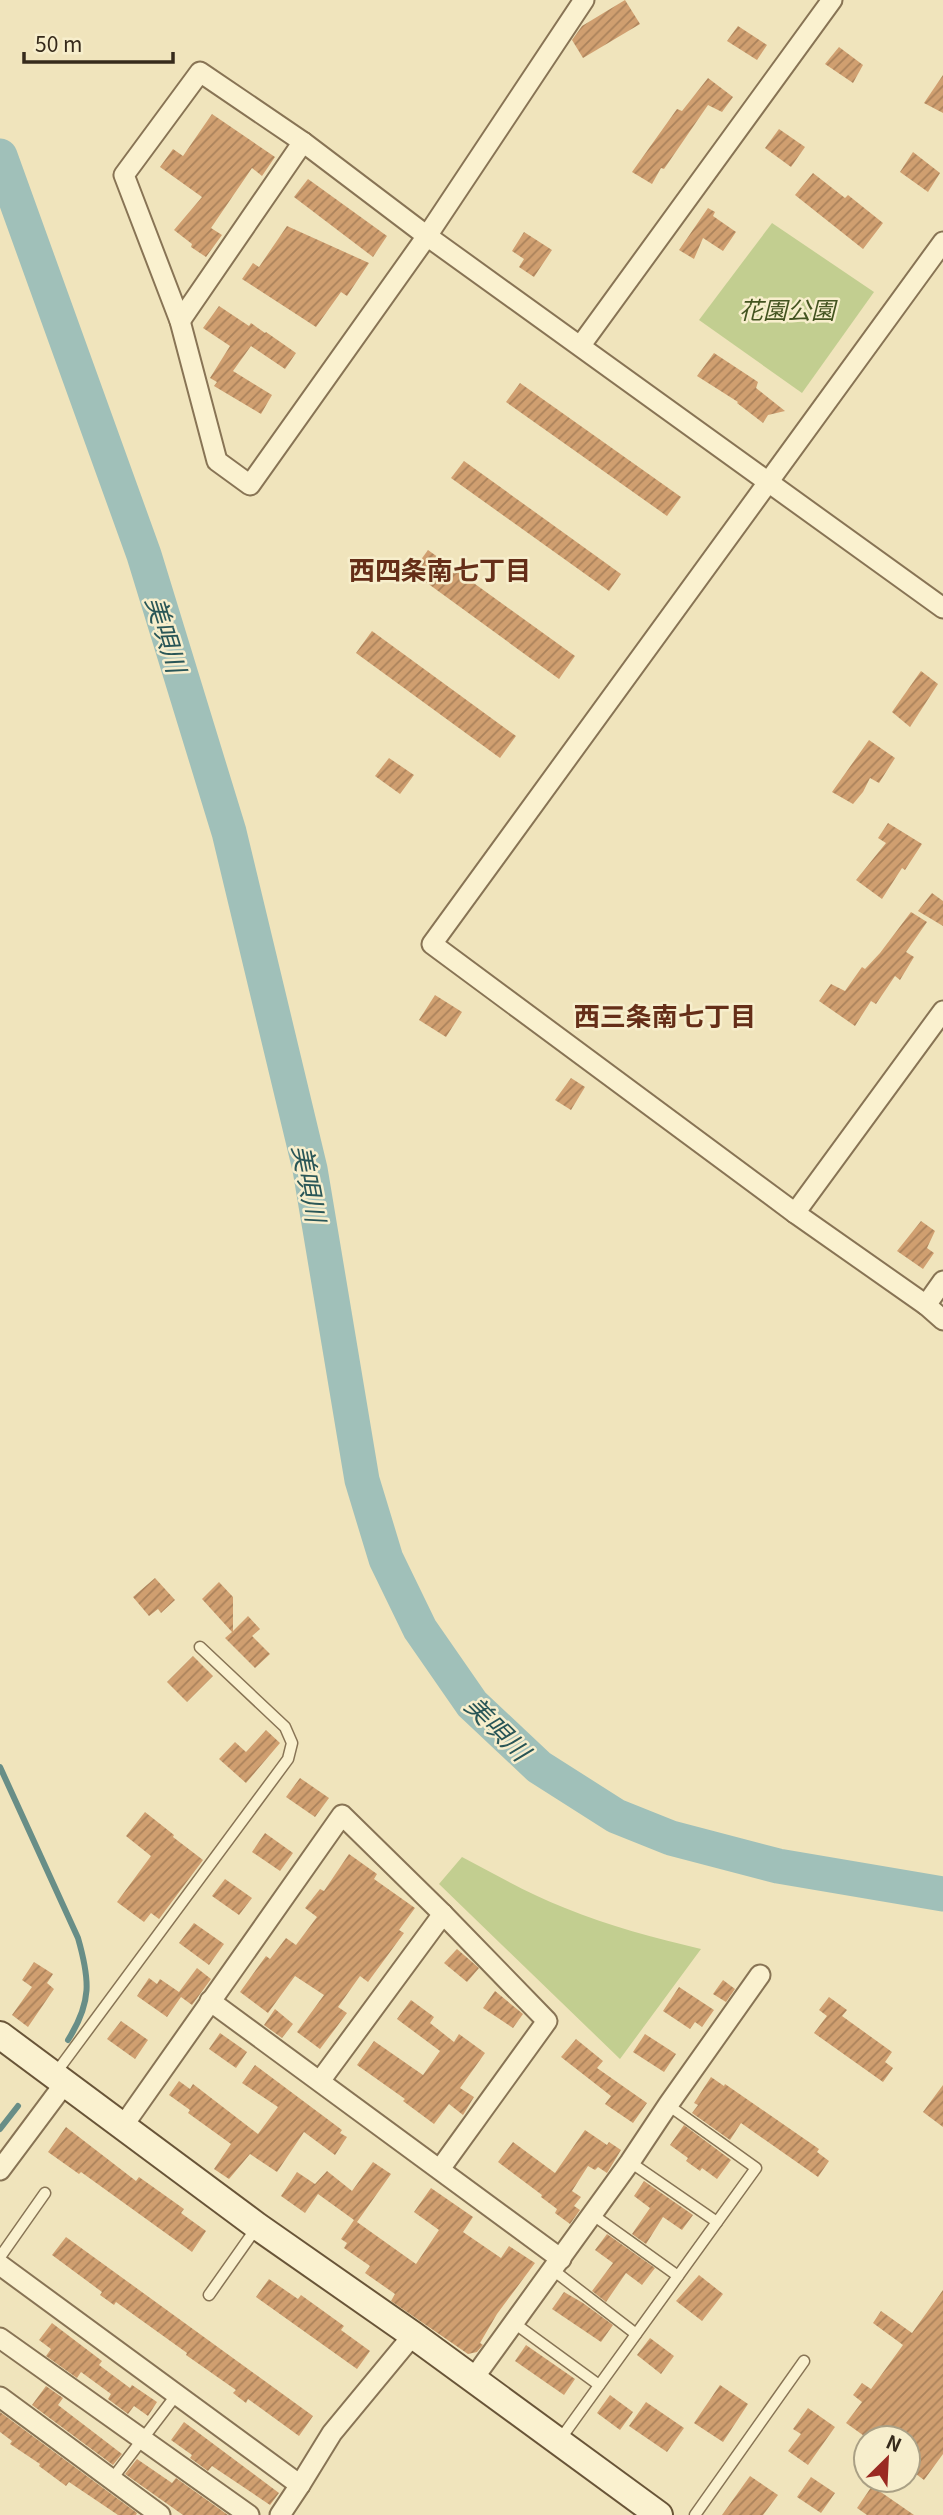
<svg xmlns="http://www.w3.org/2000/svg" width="943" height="2515" font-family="Georgia,'Noto Sans JP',serif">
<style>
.green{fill:#c2ce90}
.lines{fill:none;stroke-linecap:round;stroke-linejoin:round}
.stream{stroke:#688e87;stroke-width:6}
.river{stroke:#a0c0b9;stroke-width:35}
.building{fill:url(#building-hatch)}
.lane-casing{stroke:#887455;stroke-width:13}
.street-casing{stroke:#887455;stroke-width:23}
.secondary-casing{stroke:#695538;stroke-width:30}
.lane{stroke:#faf1cf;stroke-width:10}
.street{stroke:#faf1cf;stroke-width:19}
.secondary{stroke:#faf1cf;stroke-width:26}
.labels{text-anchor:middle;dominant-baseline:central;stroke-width:5;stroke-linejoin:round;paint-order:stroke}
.park-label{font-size:24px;font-style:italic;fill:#435420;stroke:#f7eecc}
.neighbourhood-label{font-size:26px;font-weight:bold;fill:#652e18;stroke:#f7eecc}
.water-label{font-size:26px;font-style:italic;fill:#295657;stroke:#f7eecc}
</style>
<defs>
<pattern id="building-hatch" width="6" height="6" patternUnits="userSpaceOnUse" patternTransform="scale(1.75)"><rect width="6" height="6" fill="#d09f70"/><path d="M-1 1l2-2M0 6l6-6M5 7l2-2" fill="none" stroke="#aa825b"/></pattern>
</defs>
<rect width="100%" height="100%" fill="#f0e4bc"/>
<g class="green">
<polygon points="772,223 874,292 802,393 699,320"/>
<path d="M462,1857C496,1875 529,1894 565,1908C609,1926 655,1938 701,1949L620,2059L439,1884Z"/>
</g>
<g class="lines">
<g class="stream">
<path d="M0,1767L78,1938C90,1980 92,2002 68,2040"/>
<polyline points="0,2129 18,2106"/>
</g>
<polyline class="river" points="0,156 144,555 229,832 310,1169 362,1480 386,1559 420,1629 472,1704 539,1767 616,1816 671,1838 778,1866 943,1894"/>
</g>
<g class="building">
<polygon points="625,0 640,24 583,58 572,40 582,26"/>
<polygon points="738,26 767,45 757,60 727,41"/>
<polygon points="839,47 863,65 853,83 825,64"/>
<polygon points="943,75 943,113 924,103"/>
<polygon points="708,78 733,97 722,112 708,105 664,169 661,168 652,184 632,172 677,109 682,111"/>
<polygon points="212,114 275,157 262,176 252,168 211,228 222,235 206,257 191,247 192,244 174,230 202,197 160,167 173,149 183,156"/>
<polygon points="779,129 805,147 791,167 765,148"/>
<polygon points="913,152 940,173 928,192 900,172"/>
<polygon points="813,173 845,198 848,195 883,223 863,249 795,195"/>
<polygon points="308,179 387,236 373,257 294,197"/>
<polygon points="708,208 715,212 713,216 736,232 723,251 703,238 694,259 679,250"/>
<polygon points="287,226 369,263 347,296 341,292 316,327 242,279 253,263 259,267"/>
<polygon points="524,232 552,250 534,277 519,267 524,259 512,251"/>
<polygon points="219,306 249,326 251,323 265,333 266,332 296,353 285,369 251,346 233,371 272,395 261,414 214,386 217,382 210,378 230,346 203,328"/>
<polygon points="714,353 758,382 756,388 785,411 768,415 763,423 737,403 738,402 697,376"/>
<polygon points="520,383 681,497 667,516 506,402"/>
<polygon points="464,461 621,574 609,591 451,478"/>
<polygon points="428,550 575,656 559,679 412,572"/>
<polygon points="372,631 516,736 500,758 356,653"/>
<polygon points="921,671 938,684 910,727 892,712"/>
<polygon points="869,740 895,758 879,783 870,778 863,792 853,804 832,792"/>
<polygon points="389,758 414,775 400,794 375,776"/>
<polygon points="888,823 922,844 905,870 902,868 882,899 856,880 886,843 878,838"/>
<polygon points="932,893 943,901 943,926 918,911"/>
<polygon points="911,912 927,922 906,952 914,957 900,980 895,976 876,1004 871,1001 855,1026 819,1001 831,984 845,991 862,967 865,969 880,953"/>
<polygon points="435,995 462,1012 446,1037 419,1020"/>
<polygon points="571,1078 585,1087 571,1110 555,1100"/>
<polygon points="921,1221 935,1231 927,1248 934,1253 923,1269 897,1251"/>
<polygon points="155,1578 175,1600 161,1613 158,1609 149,1616 133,1597"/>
<polygon points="219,1582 233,1597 233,1631 248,1616 260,1629 252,1636 270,1654 255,1668 225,1638 232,1632 202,1599"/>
<polygon points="193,1656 213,1676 187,1702 167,1682"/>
<polygon points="266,1730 280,1743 246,1783 219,1759 235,1742 246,1752"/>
<polygon points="300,1778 329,1798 315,1817 286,1797"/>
<polygon points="145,1812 174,1835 173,1837 203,1860 159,1919 151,1913 144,1922 117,1902 151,1856 126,1836"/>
<polygon points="265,1833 293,1853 280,1871 252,1852"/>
<polygon points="349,1854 377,1874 374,1879 415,1908 399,1930 404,1933 368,1982 360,1976 338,2007 347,2013 320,2049 297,2032 324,1995 295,1976 268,2013 240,1992 266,1956 270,1959 286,1938 296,1945 317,1917 305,1908 320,1889 324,1891"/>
<polygon points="225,1879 252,1898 239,1915 212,1896"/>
<polygon points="194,1923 224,1944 209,1965 179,1943"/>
<polygon points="457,1949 479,1968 467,1982 444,1963"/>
<polygon points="34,1962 53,1974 47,1983 54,1989 28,2027 12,2015 32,1987 22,1980"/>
<polygon points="197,1968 211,1979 192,2005 181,1997 167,2017 137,1996 149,1978 157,1984 160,1979 179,1992"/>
<polygon points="723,1980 735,1989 726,2002 713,1994"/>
<polygon points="679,1987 714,2010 702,2027 695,2022 690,2029 663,2011"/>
<polygon points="495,1991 523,2014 513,2028 483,2008"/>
<polygon points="829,1997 847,2010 842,2016 892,2052 885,2062 893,2068 883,2082 814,2033 827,2016 819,2010"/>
<polygon points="411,2000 434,2017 430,2023 454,2042 459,2034 485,2053 460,2088 474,2097 463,2115 449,2104 434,2124 403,2101 405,2099 357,2065 374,2041 423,2075 440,2051 397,2019"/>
<polygon points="275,2009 293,2024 282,2038 264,2025"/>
<polygon points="121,2021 148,2040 135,2059 107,2039"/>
<polygon points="220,2033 247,2052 236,2068 209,2049"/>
<polygon points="645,2034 676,2054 664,2072 633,2052"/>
<polygon points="576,2039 603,2061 597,2068 647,2103 633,2123 605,2104 611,2096 561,2057"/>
<polygon points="255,2065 342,2130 340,2133 347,2137 335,2155 304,2132 277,2172 250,2154 229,2179 214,2169 231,2144 188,2113 190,2110 169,2095 179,2081 190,2089 193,2084 258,2134 278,2107 242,2083"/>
<polygon points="711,2077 724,2086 725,2084 819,2149 817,2152 829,2161 818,2177 741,2123 730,2140 692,2113 698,2105 694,2103"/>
<polygon points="943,2085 943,2127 923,2112"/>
<polygon points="684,2125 731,2160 717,2179 702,2168 700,2171 686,2161 688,2158 670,2145"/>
<polygon points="66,2127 136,2181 139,2177 184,2209 181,2213 206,2231 192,2252 81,2172 79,2174 48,2152"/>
<polygon points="585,2130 607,2145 609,2142 621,2150 607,2173 598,2167 595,2170 588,2166 572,2191 581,2197 574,2206 580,2210 570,2224 555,2213 557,2209 541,2197 542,2195 498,2162 513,2142 555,2173"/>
<polygon points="373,2162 391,2174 357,2222 416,2264 439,2230 414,2212 431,2188 473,2217 463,2232 501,2258 509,2246 535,2263 497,2314 480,2343 483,2345 477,2352 468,2354 391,2301 395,2294 365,2273 370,2266 344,2248 347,2243 341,2239 354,2220 318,2194 305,2213 281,2196 297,2172 315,2184 327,2171 352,2191"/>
<polygon points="644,2181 693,2215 682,2230 663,2217 646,2244 632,2234 650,2208 634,2196"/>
<polygon points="607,2234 655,2268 642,2285 626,2273 606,2302 592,2291 613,2263 595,2250"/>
<polygon points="66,2237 313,2416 299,2436 248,2399 246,2403 233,2393 236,2390 186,2355 187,2353 116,2302 114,2305 100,2295 102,2292 52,2255"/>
<polygon points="699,2275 723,2294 702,2321 676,2301"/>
<polygon points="269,2279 298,2299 301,2295 344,2326 341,2330 370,2351 357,2369 256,2297"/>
<polygon points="943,2290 943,2454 924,2480 908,2468 908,2438 867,2438 846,2423 862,2402 853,2395 862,2383 871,2389 903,2345 873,2323 881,2311 912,2333"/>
<polygon points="564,2292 583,2303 613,2325 601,2342 552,2309"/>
<polygon points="52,2323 102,2361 99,2365 130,2388 132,2385 157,2402 148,2416 134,2406 128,2414 108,2399 111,2394 81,2372 77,2378 46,2356 51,2349 39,2340"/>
<polygon points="650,2338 674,2356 661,2374 637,2355"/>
<polygon points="526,2345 575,2379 564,2395 515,2361"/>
<polygon points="720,2385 748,2404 723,2442 694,2423"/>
<polygon points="46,2386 63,2398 58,2405 122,2454 113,2465 32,2405"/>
<polygon points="610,2395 633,2412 620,2430 597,2413"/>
<polygon points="646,2402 684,2428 667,2452 629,2426"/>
<polygon points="808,2408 835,2427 808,2465 788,2451 801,2434 793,2429"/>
<polygon points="0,2412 137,2513 136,2515 118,2515 69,2482 66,2486 39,2466 40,2464 10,2444 12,2441 0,2432"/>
<polygon points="184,2422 279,2493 270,2505 212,2466 208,2471 190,2458 192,2455 171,2440"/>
<polygon points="137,2459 172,2483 176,2478 228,2515 183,2515 125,2474"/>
<polygon points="750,2476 778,2495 763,2515 722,2515"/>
<polygon points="811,2477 835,2493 821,2513 797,2497"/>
<polygon points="872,2486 888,2497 914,2515 867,2515 857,2508"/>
</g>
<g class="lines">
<defs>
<g id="lane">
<polyline points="55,2074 288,1759 292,1743 285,1727 200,1647"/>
<polyline points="630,2162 717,2222"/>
<polyline points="593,2215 678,2276"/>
<polyline points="0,2257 45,2193"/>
<polyline points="553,2270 636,2334"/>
<polyline points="209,2295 257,2227"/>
<polyline points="514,2323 599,2385"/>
<polyline points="559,2441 756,2168 668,2105"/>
<polyline points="112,2479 177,2394"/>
<polyline points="695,2515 804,2361"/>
</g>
<g id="street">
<polyline points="584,0 427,236 250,485 217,461 180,321 124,175 200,72 303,142 427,236 943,608"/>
<polyline points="943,242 432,944 795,1213 926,1305 943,1320"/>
<polyline points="180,321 303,142"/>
<polyline points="581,345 832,0"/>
<polyline points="795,1213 943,1011"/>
<polyline points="926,1305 943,1281"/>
<polyline points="210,2001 561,2259"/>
<polyline points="320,2081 443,1914 547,2021 440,2169"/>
<polyline points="123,2126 342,1815 443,1914"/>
<polyline points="0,2170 65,2083"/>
<polyline points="0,2265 300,2485 332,2433 413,2335"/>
<polyline points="0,2338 249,2515"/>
<polyline points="473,2379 630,2162 668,2105 760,1975"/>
<polyline points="0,2397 160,2515"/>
<polyline points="280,2515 300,2485"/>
</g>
<polyline id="secondary" points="0,2035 257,2226 413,2335 659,2515"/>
</defs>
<use href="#lane" class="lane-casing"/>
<use href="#street" class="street-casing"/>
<use href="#secondary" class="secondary-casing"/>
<use href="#lane" class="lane"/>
<use href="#street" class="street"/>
<use href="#secondary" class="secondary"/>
</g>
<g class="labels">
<g class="park-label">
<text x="787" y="308">花園公園</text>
</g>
<g class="neighbourhood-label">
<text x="440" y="568">西四条南七丁目</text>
<text x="665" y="1014">西三条南七丁目</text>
</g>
<g class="water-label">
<text transform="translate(168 634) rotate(73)">美唄川</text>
<text transform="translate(311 1183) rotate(79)">美唄川</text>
<text transform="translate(499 1727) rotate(45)">美唄川</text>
</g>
</g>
<g transform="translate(887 2459) rotate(24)"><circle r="33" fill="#f7eecc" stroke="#aaa085" stroke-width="2"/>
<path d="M0-5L12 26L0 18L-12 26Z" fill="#9a2a22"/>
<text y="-10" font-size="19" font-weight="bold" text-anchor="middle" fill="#362a1b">N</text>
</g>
<path d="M24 52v10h149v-10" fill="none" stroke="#362a1b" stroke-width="3.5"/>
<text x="35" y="52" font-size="21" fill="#362a1b" stroke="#f7eecc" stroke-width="5" paint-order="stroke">50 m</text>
</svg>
